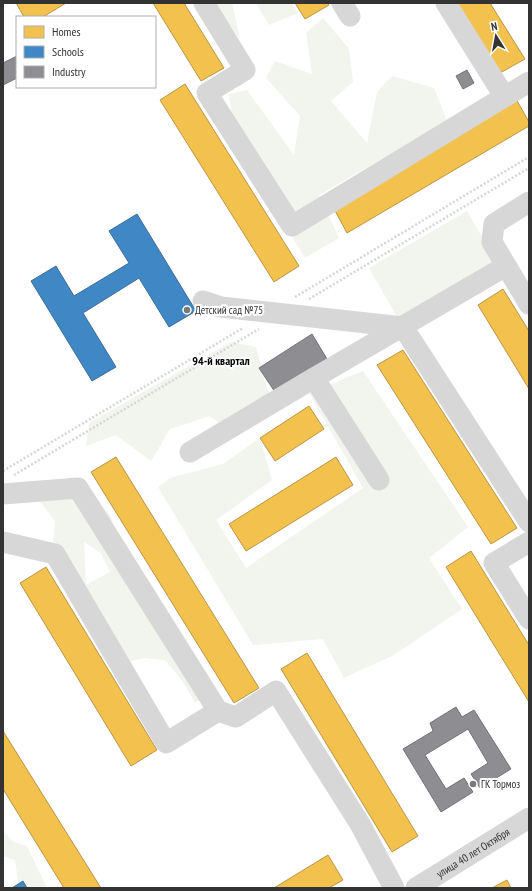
<svg xmlns="http://www.w3.org/2000/svg" width="532" height="891" font-family="'PT Sans Narrow',sans-serif">
<style>
.green{fill:#f1f5ed;fill-rule:evenodd}
.homes{fill:#f2c14e;stroke:#b99646}
.schools{fill:#3f88c5;stroke:#3b6e99}
.industry{fill:#8d8d92;stroke:#727276}
.lines{fill:none;stroke-linecap:round;stroke-linejoin:round}
.path{stroke:#d6d6d6;stroke-width:2.5;stroke-dasharray:2 2;stroke-linecap:butt}
.minor{stroke:#d7d7d7;stroke-width:21}
.poi-dot{fill:#7a7a7a;stroke:#fff;stroke-width:1.5}
.labels{text-anchor:middle;dominant-baseline:central;stroke-width:4;stroke-linejoin:round;paint-order:stroke}
.poi-label{font-size:11px;fill:#333;stroke:#fff;text-anchor:start}
.street-label{font-size:11px;fill:#333;stroke:#fff}
.neighbourhood-label{font-size:12px;font-weight:bold;fill:#000;stroke:#fff}
</style>
<rect width="100%" height="100%" fill="#fff"/>
<g class="green">
<polygon points="213,3 232,3 240,39"/>
<polygon points="256,3 292,3 298,13 269,25"/>
<polygon points="323,18 349,49 353,82 331,101 367,143 377,92 392,76 434,88 447,121 319,195 339,238 305,258 236,145 229,94 247,90 294,155 300,116 266,78 275,61 312,74 306,33"/>
<polygon points="467,211 497,263 399,320 369,268"/>
<polygon points="231,342 256,347 271,403 229,429 209,416 170,429 151,461 116,435 86,446 89,423"/>
<polygon points="363,371 468,527 429,558 462,609 394,655 344,678 323,639 253,645 158,487 170,478 223,464 260,438 272,480 216,520 246,568 363,488 309,393"/>
<path d="M88,487L112,518L116,544L208,697L195,702L181,679L165,660L144,658L123,663L52,556L55,521L38,499ZM84,542L101,553L110,572L86,585Z"/>
<polygon points="3,831 13,842 27,846 47,888 19,888 15,860 3,856"/>
</g>
<g class="homes">
<polygon points="16,3 66,3 43,17 24,17"/>
<polygon points="153,3 184,3 224,68 201,81"/>
<polygon points="295,3 327,3 329,5 305,19"/>
<polygon points="457,3 490,3 525,59 500,73"/>
<polygon points="185,84 299,266 274,282 160,100"/>
<polygon points="516,99 529,122 529,126 347,233 333,207"/>
<polygon points="503,289 529,331 529,389 478,305"/>
<polygon points="403,350 517,528 491,544 377,365"/>
<polygon points="309,406 324,429 275,461 260,438"/>
<polygon points="116,457 259,688 234,703 91,472"/>
<polygon points="336,457 353,485 246,551 229,524"/>
<polygon points="471,551 529,645 529,702 446,567"/>
<polygon points="46,567 157,750 131,766 20,583"/>
<polygon points="307,653 418,836 392,852 281,669"/>
<polygon points="3,731 101,888 64,888 3,789"/>
<polygon points="328,855 343,880 329,888 274,888"/>
<polygon points="507,880 511,888 492,888"/>
</g>
<g class="schools">
<polygon points="137,214 196,311 169,327 139,278 83,313 116,367 92,381 31,281 56,266 74,296 129,263 109,231"/>
<polygon points="23,881 27,888 12,888"/>
</g>
<g class="industry">
<polygon points="17,56 17,78 3,85 3,63"/>
<polygon points="467,70 474,83 463,89 456,76"/>
<polygon points="312,334 327,359 275,392 259,368"/>
<polygon points="456,707 462,717 474,710 511,769 480,788 471,774 488,763 468,729 425,755 446,789 464,778 473,792 441,812 403,749 433,731 430,723"/>
</g>
<g class="lines">
<g class="path">
<polyline points="295,297 529,157"/>
<polyline points="309,299 529,168"/>
<polyline points="3,471 243,328"/>
<polyline points="14,475 259,329"/>
</g>
<g class="minor">
<polyline points="204,3 245,70 207,93 292,226 529,82"/>
<polyline points="342,3 350,16"/>
<polyline points="446,3 504,96"/>
<polyline points="529,202 494,224 492,242 529,304"/>
<polyline points="203,301 221,307 403,327 529,522"/>
<polyline points="190,452 314,378"/>
<polyline points="379,480 314,378 506,266"/>
<polyline points="3,494 78,488 218,711"/>
<polyline points="3,542 55,554 166,743 218,711 236,717 276,691 360,824 394,888"/>
<polyline points="529,542 494,563 529,619"/>
<path id="s1" d="M416,888L529,818"/>
</g>
</g>
<g class="poi-dot">
<circle cx="187" cy="310" r="4"/>
<circle cx="473" cy="784" r="4"/>
</g>
<g class="labels">
<g class="poi-label">
<text x="195" y="310">Детский сад №75</text>
<text x="481" y="784">ГК Тормоз</text>
</g>
<g class="street-label">
<text stroke="none"><textPath href="#s1" startOffset="67">улица 40 лет Октября</textPath></text>
</g>
<g class="neighbourhood-label">
<text x="221" y="360">94-й квартал</text>
</g>
</g>
<rect width="532" height="891" fill="none" stroke="#333333" stroke-width="8"/>
<rect x="16" y="16" width="140" height="72" fill="#ffffff" stroke="#adadad"/>
<rect x="24" y="26" width="20" height="12" fill="#f2c14e" stroke="#adadad"/>
<text x="52" y="36" font-size="12" fill="#333333">Homes</text>
<rect x="24" y="46" width="20" height="12" fill="#3f88c5" stroke="#adadad"/>
<text x="52" y="56" font-size="12" fill="#333333">Schools</text>
<rect x="24" y="66" width="20" height="12" fill="#8d8d92" stroke="#adadad"/>
<text x="52" y="76" font-size="12" fill="#333333">Industry</text>
<g transform="translate(496 36) rotate(349)" stroke="#ffffff" stroke-width="3" paint-order="stroke">
<path d="M0-3L7 15L0 10L-7 15Z" fill="#333333"/>
<text y="-6" font-size="11" font-weight="bold" text-anchor="middle" fill="#333333">N</text>
</g>
</svg>
